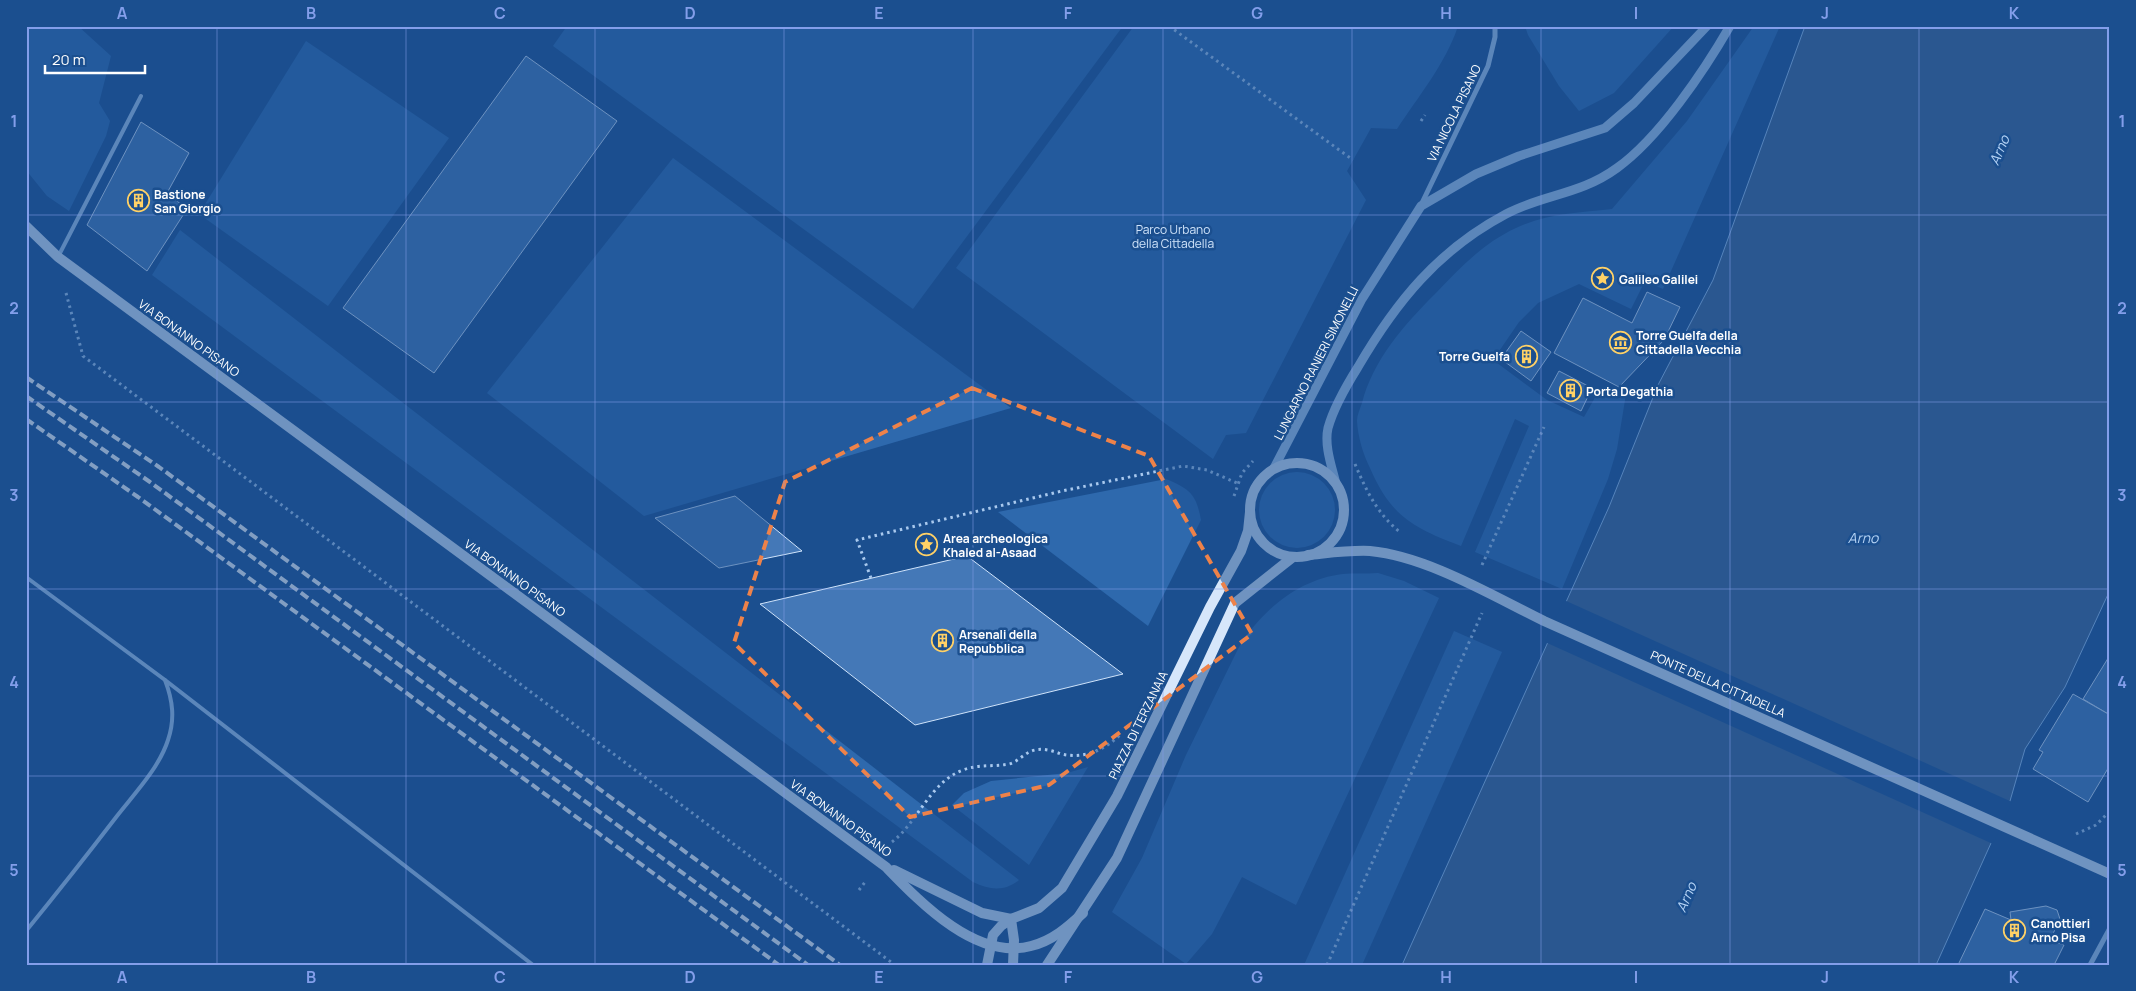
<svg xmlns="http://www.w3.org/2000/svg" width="2136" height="991" font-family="Manrope,sans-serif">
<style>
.green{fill:#2e69ad}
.water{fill:#3c6290;stroke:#9cc4f0}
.pier{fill:#1b4f8f}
.building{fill:#4478b7;stroke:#cfe3fa}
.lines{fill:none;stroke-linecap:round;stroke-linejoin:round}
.path{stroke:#a9c9ee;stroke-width:3;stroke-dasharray:2.5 4;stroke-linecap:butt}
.service{stroke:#a9c9ee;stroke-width:4}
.minor{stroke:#a9c9ee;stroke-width:5}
.tertiary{stroke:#a9c9ee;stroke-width:9}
.secondary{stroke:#d6e6fa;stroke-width:10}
.rail{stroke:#fff;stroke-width:4;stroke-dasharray:9 4;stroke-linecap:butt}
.marked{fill:none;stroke:#ee8249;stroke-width:4;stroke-dasharray:10 6;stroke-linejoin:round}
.grid{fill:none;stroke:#839eea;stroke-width:1;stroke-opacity:0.55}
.labels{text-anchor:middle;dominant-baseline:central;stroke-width:5;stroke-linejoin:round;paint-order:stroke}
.street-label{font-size:12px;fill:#fff;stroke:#1b4f8f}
.poi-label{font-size:12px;font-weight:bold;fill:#fff;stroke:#1b4f8f;text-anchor:start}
.park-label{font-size:12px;fill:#cfe3fa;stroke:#1b4f8f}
.water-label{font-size:14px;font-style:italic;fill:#b5d3f5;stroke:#1b4f8f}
.neatline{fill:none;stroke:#839eea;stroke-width:2}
.grid-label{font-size:16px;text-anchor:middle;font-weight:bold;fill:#839eea}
</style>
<rect width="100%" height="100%" fill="#1b4f8f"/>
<g class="green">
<polygon points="26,26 78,26 111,56 99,103 110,121 106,136 69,211 47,196 26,170"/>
<polygon points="567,26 1123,26 913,309 553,46"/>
<path d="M1134,26H1458C1446,63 1418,97 1397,129L1371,128L1347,171L1366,200L1246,433L1226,435L1213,459L956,268Z"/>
<polygon points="1525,26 1674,26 1614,93 1579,111 1559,86 1528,35"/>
<path d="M1754,26H1780L1663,289L1645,281L1631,309L1579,284L1538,303L1519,322L1493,360L1547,400L1584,417L1601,387L1626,394L1617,449L1608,479L1562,589L1475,552L1529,426L1515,419L1461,546C1414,528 1391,517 1370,468C1363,454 1358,437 1357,421C1357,415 1360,409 1362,403C1373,360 1404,325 1435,294C1459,269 1483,243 1516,228C1547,213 1579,213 1612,209L1687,121Z"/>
<polygon points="306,41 449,138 328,306 199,214"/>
<polygon points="673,158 1011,408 644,516 487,393"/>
<path d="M180,230L1019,880C1004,892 990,890 973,882L152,275Z"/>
<circle cx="1297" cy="510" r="38"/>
<path d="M1166,479C1190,489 1196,494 1201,520L1148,626L998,512Z"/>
<path d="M1378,573L1404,581L1439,598L1296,905L1242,877L1212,934L1186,964L1112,912L1142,858L1186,755L1238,649C1260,612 1298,579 1343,574C1354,573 1366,574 1378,573Z"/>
<polygon points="1454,631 1502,652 1362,965 1304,965"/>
<polygon points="1088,767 1029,865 952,805 964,793 991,781 1067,773"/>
</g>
<polygon class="water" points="1805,26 2110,26 2110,590 2065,687 2025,749 2010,801 1936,965 1402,965 1609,507 1658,385 1713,280"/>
<polygon class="pier" points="1564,600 2012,802 1993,844 1545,642"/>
<g class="building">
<polygon points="526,56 617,121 434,373 343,308"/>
<polygon points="141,122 189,153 167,193 187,209 147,271 87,225"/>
<polygon points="1647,292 1680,307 1664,340 1619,387 1554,353 1583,298 1632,323"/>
<polygon points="1521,331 1551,352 1531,381 1501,359"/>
<polygon points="1559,371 1592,388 1581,411 1547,393"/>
<polygon points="735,496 802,551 719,568 655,518"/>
<polygon points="967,556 1123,674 915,725 760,604"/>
<polygon points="2110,655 2110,715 2083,699"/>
<polygon points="2073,694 2110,715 2110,765 2088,802 2033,769 2043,752 2039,750"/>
<polygon points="2046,906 2057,910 2060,919 2050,940 2064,945 2054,965 1958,965 1985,909 2011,920 2010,912"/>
</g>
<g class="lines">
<g class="path">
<polyline points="1169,26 1353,160"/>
<polyline points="1421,121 1425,115"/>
<polyline points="66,293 83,356 895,965"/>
<path d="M1355,464C1366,490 1377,514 1401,533"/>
<polyline points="1234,496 1242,473 1253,461"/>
<polyline points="1482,565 1544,427"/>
<polyline points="871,578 857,540 1062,491 1183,466 1207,470 1237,483"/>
<polyline points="2076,834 2096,825 2110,811"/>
<path d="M892,842C918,822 930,782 963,770C979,764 993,767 1009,764C1018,762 1025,752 1035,750C1044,748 1053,751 1061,754C1084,759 1103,751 1120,735"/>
<polyline points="859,890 865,882"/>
<polyline points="1327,965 1482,613"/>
</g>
<g class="service">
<polyline points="59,255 141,96"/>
<path d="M26,577L165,680C173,701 175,719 168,740C159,768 135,793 117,816C87,855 57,893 26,931"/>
<polyline points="165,680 533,965"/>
</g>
<g class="minor">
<polyline points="1421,205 1488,66 1495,37 1495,26"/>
<polyline points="2090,965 2110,928"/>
</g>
<g class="tertiary">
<polyline points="1274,468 1362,299 1421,206 1476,174 1519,156 1605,128 1634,103 1707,26"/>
<path d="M1336,484C1332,467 1324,446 1328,428C1333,410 1348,383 1358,367C1396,302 1438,250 1506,214C1544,194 1580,195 1617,168C1659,138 1704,71 1730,26"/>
</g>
<g class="secondary">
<path d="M26,226L58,257L886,867C920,902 976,961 1031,946C1052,941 1068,927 1083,913"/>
<circle cx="1297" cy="510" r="47"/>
<path d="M1308,555C1329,553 1350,550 1370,551C1426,556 1493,596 1544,621L2110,874"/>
<polyline points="894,870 982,913 1011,919 1014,940 1013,965"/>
<polyline points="987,965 993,935 1001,926 1011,919 1039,908 1062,888 1117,796 1210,607 1241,551 1248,531 1250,512"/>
<polyline points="1047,965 1117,858 1235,603 1293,557"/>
</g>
<g class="rail">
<polyline points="26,377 159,467 840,965"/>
<polyline points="26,396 150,482 808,965"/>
<polyline points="26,419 138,497 779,965"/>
</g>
</g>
<path d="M0 0H2136V991H0ZM972,388L1149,456L1252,634L1049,785L910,817L734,643L785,482Z" fill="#1b4f8f" fill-opacity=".55" fill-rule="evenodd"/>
<path class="marked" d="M972,388L1149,456L1252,634L1049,785L910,817L734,643L785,482Z"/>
<path class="grid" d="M217,26V965M406,26V965M595,26V965M784,26V965M973,26V965M1163,26V965M1352,26V965M1541,26V965M1730,26V965M1919,26V965M26,215H2110M26,402H2110M26,589H2110M26,776H2110"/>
<defs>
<symbol id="building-ring" viewBox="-11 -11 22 22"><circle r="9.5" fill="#1b4f8f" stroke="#ffd166" stroke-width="1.5"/><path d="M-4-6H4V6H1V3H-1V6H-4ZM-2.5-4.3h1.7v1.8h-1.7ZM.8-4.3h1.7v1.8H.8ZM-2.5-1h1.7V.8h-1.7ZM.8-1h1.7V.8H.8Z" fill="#ffd166"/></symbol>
<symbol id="sight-ring" viewBox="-11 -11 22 22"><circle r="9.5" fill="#1b4f8f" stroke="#ffd166" stroke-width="1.5"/><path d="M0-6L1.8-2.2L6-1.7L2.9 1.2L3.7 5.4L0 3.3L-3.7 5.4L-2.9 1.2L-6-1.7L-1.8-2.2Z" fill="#ffd166"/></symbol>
<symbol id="museum-ring" viewBox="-11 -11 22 22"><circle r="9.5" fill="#1b4f8f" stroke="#ffd166" stroke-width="1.5"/><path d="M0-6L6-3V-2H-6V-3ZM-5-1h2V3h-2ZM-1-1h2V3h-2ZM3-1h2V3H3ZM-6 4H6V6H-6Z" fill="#ffd166"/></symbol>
</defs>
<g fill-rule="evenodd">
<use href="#building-ring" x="126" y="188" width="25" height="25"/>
<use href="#sight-ring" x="1590" y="266" width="25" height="25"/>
<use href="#museum-ring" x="1608" y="330" width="25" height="25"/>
<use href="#building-ring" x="1514" y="344" width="25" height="25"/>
<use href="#building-ring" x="1558" y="378" width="25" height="25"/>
<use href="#sight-ring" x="914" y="532" width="25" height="25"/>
<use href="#building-ring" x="930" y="628" width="25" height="25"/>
<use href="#building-ring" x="2002" y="918" width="25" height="25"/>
</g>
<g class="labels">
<g class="street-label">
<text transform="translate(1454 113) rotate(-64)">VIA NICOLA PISANO</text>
<text transform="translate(189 338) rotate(36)">VIA BONANNO PISANO</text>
<text transform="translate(1316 363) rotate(-63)">LUNGARNO RANIERI SIMONELLI</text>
<text transform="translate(515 578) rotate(36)">VIA BONANNO PISANO</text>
<text transform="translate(1718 684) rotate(24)">PONTE DELLA CITTADELLA</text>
<text transform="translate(1138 725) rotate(-64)">PIAZZA DI TERZANAIA</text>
<text transform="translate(841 818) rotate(36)">VIA BONANNO PISANO</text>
</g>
<g class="poi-label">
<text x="154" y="194">Bastione<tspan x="154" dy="14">San Giorgio</tspan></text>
<text x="1619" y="279">Galileo Galilei</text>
<text x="1636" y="335">Torre Guelfa della<tspan x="1636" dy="14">Cittadella Vecchia</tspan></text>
<text x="1510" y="356" text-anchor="end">Torre Guelfa</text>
<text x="1586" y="391">Porta Degathia</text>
<text x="943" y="538">Area archeologica<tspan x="943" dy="14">Khaled al-Asaad</tspan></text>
<text x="959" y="634">Arsenali della<tspan x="959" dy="14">Repubblica</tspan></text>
<text x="2031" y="923">Canottieri<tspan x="2031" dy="14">Arno Pisa</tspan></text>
</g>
<g class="park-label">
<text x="1173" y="229">Parco Urbano<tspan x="1173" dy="14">della Cittadella</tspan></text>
</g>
<g class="water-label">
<text transform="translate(1999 150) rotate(-67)">Arno</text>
<text x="1863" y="537">Arno</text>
<text transform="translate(1686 897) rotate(-67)">Arno</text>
</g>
</g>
<rect width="2136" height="991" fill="none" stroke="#1b4f8f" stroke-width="55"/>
<path d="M45 65v8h100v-8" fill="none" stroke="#ffffff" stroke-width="2.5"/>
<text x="52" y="65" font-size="15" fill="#ffffff" stroke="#1b4f8f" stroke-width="4" paint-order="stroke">20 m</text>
<rect x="28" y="28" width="2080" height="936" class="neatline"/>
<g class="grid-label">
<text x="122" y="19">A</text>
<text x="311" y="19">B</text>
<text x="500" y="19">C</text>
<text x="690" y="19">D</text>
<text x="879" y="19">E</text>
<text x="1068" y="19">F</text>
<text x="1257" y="19">G</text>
<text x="1446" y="19">H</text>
<text x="1636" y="19">I</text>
<text x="1825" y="19">J</text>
<text x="2014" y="19">K</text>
<text x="14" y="127">1</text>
<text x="2122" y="127">1</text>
<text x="14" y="314">2</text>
<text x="2122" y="314">2</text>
<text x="14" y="501">3</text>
<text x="2122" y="501">3</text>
<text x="14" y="688">4</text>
<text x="2122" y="688">4</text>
<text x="14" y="876">5</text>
<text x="2122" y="876">5</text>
<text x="122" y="983">A</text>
<text x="311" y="983">B</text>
<text x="500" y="983">C</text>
<text x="690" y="983">D</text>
<text x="879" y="983">E</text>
<text x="1068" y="983">F</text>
<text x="1257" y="983">G</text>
<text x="1446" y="983">H</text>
<text x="1636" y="983">I</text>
<text x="1825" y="983">J</text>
<text x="2014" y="983">K</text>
</g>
</svg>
